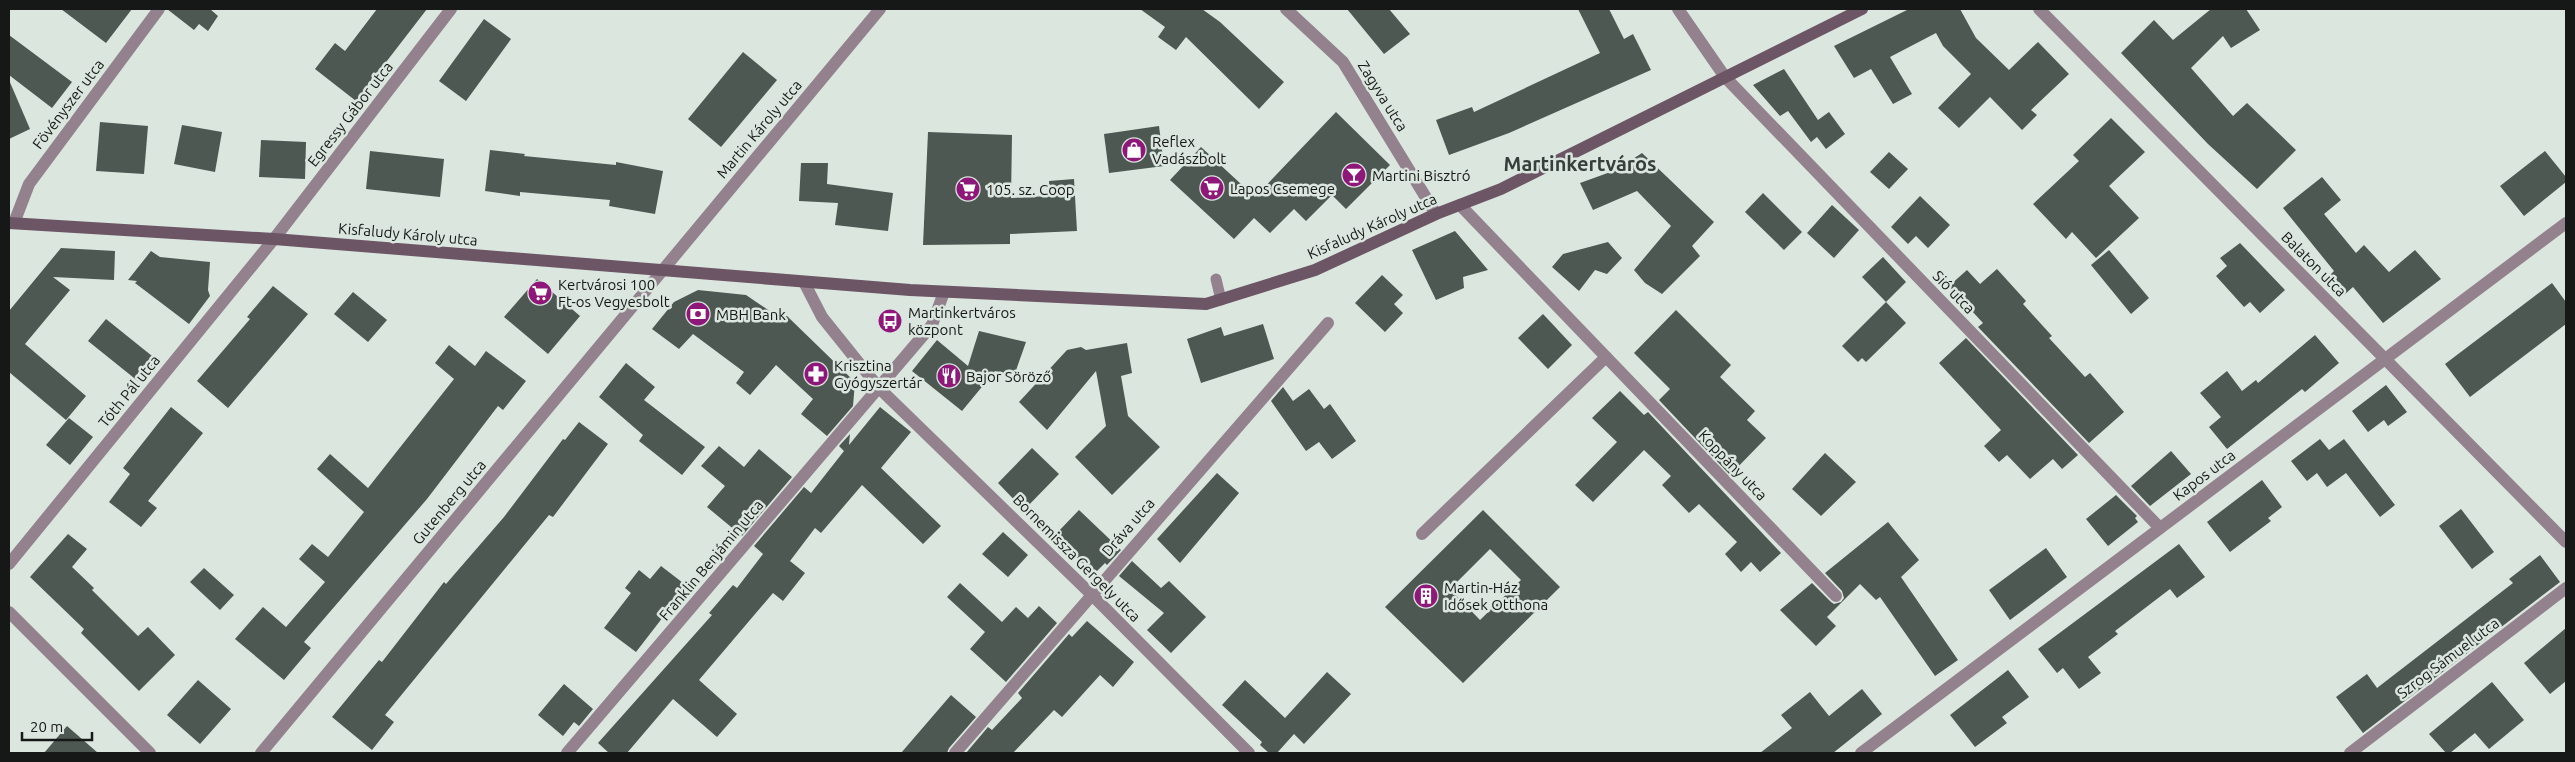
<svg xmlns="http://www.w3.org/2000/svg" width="2575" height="762" font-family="Ubuntu,sans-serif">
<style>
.building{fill:#4e5852;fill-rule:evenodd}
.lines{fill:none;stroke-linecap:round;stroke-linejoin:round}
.lane{stroke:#93828e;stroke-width:11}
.street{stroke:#93828e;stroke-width:12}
.secondary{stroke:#6c5565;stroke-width:12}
.labels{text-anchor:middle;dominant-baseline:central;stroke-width:5;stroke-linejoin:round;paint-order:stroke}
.street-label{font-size:15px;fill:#151816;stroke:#dbe6df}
.poi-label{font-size:15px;fill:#151816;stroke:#dbe6df;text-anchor:start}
.district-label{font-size:20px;font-weight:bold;fill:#363f3a;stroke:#dbe6df}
</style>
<rect width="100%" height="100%" fill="#dbe6df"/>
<g class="building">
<polygon points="61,9 132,9 106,43"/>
<polygon points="167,9 210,9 218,16 208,31 199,24 194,30"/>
<polygon points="377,9 427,9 356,101 315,69 335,43 345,51"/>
<polygon points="1140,9 1202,9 1220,22 1284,82 1259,109 1186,37 1176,50 1158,37 1165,27"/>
<polygon points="1347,9 1389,9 1410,34 1384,54"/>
<polygon points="1578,9 1609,9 1624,39 1633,34 1651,70 1509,133 1449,155 1436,120 1472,107 1474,112 1600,53"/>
<polygon points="1909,9 1960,9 1976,38 2009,70 2038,42 2069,74 2031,110 2037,115 2022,130 1990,97 1959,128 1938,108 1971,74 1943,46 1936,33 1890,57 1912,94 1893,104 1871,69 1854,78 1834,46"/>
<polygon points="2211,9 2246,9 2260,30 2231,48 2223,36 2191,68 2233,116 2247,103 2296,150 2257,189 2208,144 2121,53 2154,20 2173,40"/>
<polygon points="484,19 511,39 466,101 439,81"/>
<polygon points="9,35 72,82 52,108 9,75"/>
<polygon points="743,52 777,80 721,147 688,119"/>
<polygon points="1784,69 1818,120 1829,112 1845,134 1826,149 1817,137 1811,142 1788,111 1780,116 1753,85"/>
<polygon points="9,80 30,129 9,139"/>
<polygon points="1336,112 1390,165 1346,209 1332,195 1306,221 1294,209 1270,233 1254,218 1234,239 1170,180 1201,147 1255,197"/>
<polygon points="2111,118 2145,152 2109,186 2139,218 2096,258 2072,232 2066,239 2033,204 2079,161 2073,155"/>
<polygon points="100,122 148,126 144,174 96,171"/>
<polygon points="182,125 222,132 215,172 174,164"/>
<polygon points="1159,126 1164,166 1109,173 1104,134"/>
<polygon points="928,132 1012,135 1011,198 1049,196 1049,181 1074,179 1077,231 1010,234 1010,244 923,245"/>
<polygon points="261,140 306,142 305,179 259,177"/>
<polygon points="490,150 525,154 524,156 616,165 616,162 663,171 655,214 609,206 610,200 520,192 520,196 485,191"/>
<polygon points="370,151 444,159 440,197 366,189"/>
<polygon points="2545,151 2566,177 2566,182 2524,216 2500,186"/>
<polygon points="1889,152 1908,169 1889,189 1870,172"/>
<polygon points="1642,153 1714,222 1692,246 1700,256 1662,294 1645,283 1634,270 1671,226 1637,191 1593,210 1580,183 1616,170"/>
<polygon points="801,163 828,163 827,184 893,193 888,231 835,225 838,203 799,201"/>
<polygon points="2322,177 2341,200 2324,214 2356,253 2364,245 2389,272 2415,250 2441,279 2383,323 2353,287 2344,295 2328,277 2334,271 2283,208"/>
<polygon points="1763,193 1802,232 1784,250 1745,212"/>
<polygon points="1920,196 1950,225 1928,248 1916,236 1908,244 1891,227"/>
<polygon points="1832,205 1859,230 1834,258 1807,233"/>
<polygon points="1455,231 1488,270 1463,277 1464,288 1436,300 1412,250"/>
<polygon points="1608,242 1622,258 1607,274 1595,270 1579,291 1552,267 1563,254"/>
<polygon points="2240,243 2285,290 2260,313 2250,302 2244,307 2216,276 2227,266 2220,258"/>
<polygon points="61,248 115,251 114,280 53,277 70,290 25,344 86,396 66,420 9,372 9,311"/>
<polygon points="2109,250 2149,298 2131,314 2091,265"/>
<polygon points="151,251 160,257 210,262 208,290 210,296 189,324 135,283 137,281 128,280"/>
<polygon points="1883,257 1906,282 1886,302 1862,277"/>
<polygon points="1997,269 2026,301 2023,304 2052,336 2049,338 2085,377 2090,373 2124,412 2089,443 1978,327 1983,323 1949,286 1967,270 1980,284"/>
<polygon points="1382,275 1403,295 1394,304 1403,313 1385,332 1355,303"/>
<polygon points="537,279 580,316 548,354 504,317"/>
<polygon points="2552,283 2566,302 2566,324 2470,397 2445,364"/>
<polygon points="273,286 308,314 228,408 197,381 250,319 247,317"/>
<polygon points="698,290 746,295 777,316 787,316 855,382 853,406 827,436 801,414 813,399 776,365 750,395 736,383 744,372 693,334 679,349 652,329 674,302"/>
<polygon points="353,292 387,320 368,342 334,314"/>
<polygon points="1886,302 1906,323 1866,362 1862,358 1858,362 1842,346"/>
<polygon points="1676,310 1731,365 1720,377 1755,411 1747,420 1766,438 1730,475 1659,400 1670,389 1634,353"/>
<polygon points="1543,314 1572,345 1548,369 1518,338"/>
<polygon points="106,319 157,360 139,382 88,341"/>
<polygon points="1263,324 1274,359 1201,383 1187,339 1221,327 1224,336"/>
<polygon points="979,331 1026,342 1014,376 995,371 962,411 912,371 937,340 968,366"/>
<polygon points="2315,335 2339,363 2305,392 2302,389 2227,449 2209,427 2221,417 2200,393 2227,371 2242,391 2256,380 2258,383"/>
<polygon points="1966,338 2078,455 2062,469 2053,459 2030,479 2007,455 1999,462 1984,446 2001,430 1939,363"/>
<polygon points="1127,343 1132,373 1121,376 1128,416 1160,447 1112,495 1075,457 1106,426 1096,371 1047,430 1019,402 1067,350 1081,347 1086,350"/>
<polygon points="449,345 475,366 486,351 526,381 503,410 498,406 427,499 304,642 311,648 284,680 235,639 263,607 286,627 325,582 299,559 312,544 328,557 364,512 317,469 330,454 368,488 454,379 435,363"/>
<polygon points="626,363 655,387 644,400 705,447 682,475 639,441 643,435 599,397"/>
<polygon points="2386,385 2407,412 2388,426 2384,420 2368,432 2352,411"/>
<polygon points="1283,387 1293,401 1309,389 1324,409 1330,404 1356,441 1332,459 1319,442 1306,451 1271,401"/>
<polygon points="1620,391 1644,415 1648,412 1781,553 1760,572 1751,562 1741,572 1725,554 1737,542 1699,504 1689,513 1662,485 1671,476 1644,450 1593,502 1575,485 1617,442 1592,418"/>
<polygon points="171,407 203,433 148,501 157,508 141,527 109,502 130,474 123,468"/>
<polygon points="880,407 911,432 881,468 941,526 923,544 862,485 821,533 815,528 790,561 805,573 783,601 773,593 699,680 737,714 717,737 673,699 627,753 609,753 598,743 712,615 709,613 733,585 737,588 763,554 754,546 804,487 811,493 844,451 839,446 850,434 849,445"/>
<polygon points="69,418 93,437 70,465 46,445"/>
<polygon points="579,422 608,444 553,517 549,515 385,715 394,722 372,750 332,717 379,660 382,662 444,582 446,584 504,517 563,439 565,440"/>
<polygon points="2320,439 2329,450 2344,439 2395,505 2380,517 2346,473 2327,487 2317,473 2307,481 2291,461"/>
<polygon points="719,446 744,467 759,449 792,477 742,536 707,507 725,486 701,466"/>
<polygon points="1032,448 1059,474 1024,510 998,483"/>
<polygon points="2171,451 2191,474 2150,506 2131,486"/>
<polygon points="1825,453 1856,482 1821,516 1792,489"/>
<polygon points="1217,473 1239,493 1180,563 1157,539"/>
<polygon points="2262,480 2282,507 2268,518 2271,521 2230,552 2207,522"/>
<polygon points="2116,495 2137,516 2135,518 2138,522 2108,546 2086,519"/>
<polygon points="2461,509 2494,552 2472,569 2439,526"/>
<polygon points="1079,510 1121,550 1107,565 1105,563 1094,574 1054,536"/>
<path d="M1483,510L1560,587L1463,683L1385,607ZM1490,549L1521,580L1480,620L1450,589Z"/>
<polygon points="1888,522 1919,560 1901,577 1958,660 1935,676 1880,597 1876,600 1860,584 1827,617 1836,626 1816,646 1780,610 1812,583 1831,602 1834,604 1841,602 1844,598 1842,591 1825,573"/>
<polygon points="1003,532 1028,555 1008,577 982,554"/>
<polygon points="68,534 87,549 72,567 94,588 92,590 138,636 148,627 175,655 139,691 81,633 84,629 30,577"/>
<polygon points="2179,544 2205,577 2177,598 2170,589 2115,631 2118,634 2088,657 2101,673 2079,689 2063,668 2057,673 2038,649"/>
<polygon points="2046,548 2067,577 2010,620 1989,590"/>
<polygon points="2540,555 2560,582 2363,733 2336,697 2367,674 2377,688 2513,583 2509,579"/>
<polygon points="1132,561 1161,588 1169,581 1206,617 1171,653 1147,630 1164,613 1119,576"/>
<polygon points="661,566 687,586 636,652 604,628 631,593 625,588 639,570 650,579"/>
<polygon points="204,568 234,595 220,610 190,582"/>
<polygon points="960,583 1002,622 1016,607 1028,618 1039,606 1057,623 1006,682 970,649 985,632 947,597"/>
<polygon points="1087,621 1134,662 1113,687 1100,675 1062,717 1054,710 1013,753 966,753 988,727 992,730 1022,698 1018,693 1069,634 1072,637"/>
<polygon points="2566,628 2566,681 2550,694 2524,663"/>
<polygon points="2008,670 2029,697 2002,717 2007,723 1975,747 1950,715"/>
<polygon points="1327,672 1351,694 1304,744 1294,734 1277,753 1269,753 1260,745 1262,742 1222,705 1245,680 1285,718"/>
<polygon points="198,680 231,709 200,744 167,715"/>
<polygon points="2492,682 2524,720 2489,749 2475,733 2450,753 2446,753 2429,734"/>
<polygon points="564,684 593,709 579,726 574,722 563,736 538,715"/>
<polygon points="1862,689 1882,714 1833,753 1760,753 1792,728 1781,715 1810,692 1829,716"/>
<polygon points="951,695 976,717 949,748 947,753 901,753"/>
<polygon points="67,726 98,753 44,753"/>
</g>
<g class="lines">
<polyline class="lane" points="1216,279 1221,300"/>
<g class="street">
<polyline points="1286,9 1343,62 1436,214"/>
<polyline points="1678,9 1725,77 2160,528"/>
<polyline points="2039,9 2566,542"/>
<polyline points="1460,205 1836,596"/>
<polyline points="14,223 29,184 159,9"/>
<polyline points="804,282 822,317 879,388 1091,594 1249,753"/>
<polyline points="1422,534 1606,357"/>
<polyline points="9,564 274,239 451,9"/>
<polyline points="9,612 150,753"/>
<polyline points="261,753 880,9"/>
<polyline points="567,753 932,325 944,292"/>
<polyline points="955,753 1328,323"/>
<polyline points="1861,753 2566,223"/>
<polyline points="2350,753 2566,588"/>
</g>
<polyline class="secondary" points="9,223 274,239 910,290 1206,304 1315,270 1436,214 1501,189 1862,9"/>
</g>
<defs>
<symbol id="shop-disc" viewBox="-11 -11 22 22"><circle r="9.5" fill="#8e1879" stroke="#dbe6df"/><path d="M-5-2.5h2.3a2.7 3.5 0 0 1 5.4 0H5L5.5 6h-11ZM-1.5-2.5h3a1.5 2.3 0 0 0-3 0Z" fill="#fff"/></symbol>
<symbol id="bar-disc" viewBox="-11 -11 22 22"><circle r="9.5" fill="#8e1879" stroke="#dbe6df"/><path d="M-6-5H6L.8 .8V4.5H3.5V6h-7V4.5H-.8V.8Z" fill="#fff"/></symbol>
<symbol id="supermarket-disc" viewBox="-11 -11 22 22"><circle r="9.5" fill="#8e1879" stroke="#dbe6df"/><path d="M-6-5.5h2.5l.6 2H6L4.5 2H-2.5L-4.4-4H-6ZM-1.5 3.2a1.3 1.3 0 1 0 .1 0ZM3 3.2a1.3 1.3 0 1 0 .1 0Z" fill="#fff"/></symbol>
<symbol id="bank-disc" viewBox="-11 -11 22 22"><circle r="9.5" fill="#8e1879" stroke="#dbe6df"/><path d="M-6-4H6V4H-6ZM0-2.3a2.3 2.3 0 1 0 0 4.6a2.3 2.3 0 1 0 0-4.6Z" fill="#fff"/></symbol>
<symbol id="bus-disc" viewBox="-11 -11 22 22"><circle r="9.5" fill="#8e1879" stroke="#dbe6df"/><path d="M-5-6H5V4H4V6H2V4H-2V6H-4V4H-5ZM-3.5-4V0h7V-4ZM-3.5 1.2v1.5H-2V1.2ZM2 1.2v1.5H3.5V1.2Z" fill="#fff"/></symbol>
<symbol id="pharmacy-disc" viewBox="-11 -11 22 22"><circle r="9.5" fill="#8e1879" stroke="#dbe6df"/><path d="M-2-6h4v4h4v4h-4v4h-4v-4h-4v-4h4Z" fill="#fff"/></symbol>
<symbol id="restaurant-disc" viewBox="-11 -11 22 22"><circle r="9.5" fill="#8e1879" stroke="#dbe6df"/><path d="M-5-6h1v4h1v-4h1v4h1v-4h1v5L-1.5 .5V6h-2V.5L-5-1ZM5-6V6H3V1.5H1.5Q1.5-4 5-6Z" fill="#fff"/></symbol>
<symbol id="building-disc" viewBox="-11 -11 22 22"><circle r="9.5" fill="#8e1879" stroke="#dbe6df"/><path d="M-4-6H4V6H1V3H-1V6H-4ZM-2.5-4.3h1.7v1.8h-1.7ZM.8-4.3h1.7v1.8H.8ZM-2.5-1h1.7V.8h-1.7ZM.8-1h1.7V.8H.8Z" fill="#fff"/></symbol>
</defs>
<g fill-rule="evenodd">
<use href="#shop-disc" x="1120" y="136" width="28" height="28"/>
<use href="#bar-disc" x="1340" y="161" width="28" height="28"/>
<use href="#supermarket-disc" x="1198" y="174" width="28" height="28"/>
<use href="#supermarket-disc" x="954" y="175" width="28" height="28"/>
<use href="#supermarket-disc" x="526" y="279" width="28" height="28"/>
<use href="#bank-disc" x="684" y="300" width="28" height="28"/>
<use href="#bus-disc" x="876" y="307" width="28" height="28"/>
<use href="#pharmacy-disc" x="802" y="360" width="28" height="28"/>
<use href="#restaurant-disc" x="935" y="362" width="28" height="28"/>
<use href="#building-disc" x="1412" y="582" width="28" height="28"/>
</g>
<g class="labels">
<g class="street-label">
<text transform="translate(1383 96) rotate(58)">Zagyva utca</text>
<text transform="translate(68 104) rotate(-53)">Fövényszer utca</text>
<text transform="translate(350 114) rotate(-52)">Egressy Gábor utca</text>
<text transform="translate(759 129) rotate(-50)">Martin Károly utca</text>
<text transform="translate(1372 226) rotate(-24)">Kisfaludy Károly utca</text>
<text transform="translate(408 234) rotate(5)">Kisfaludy Károly utca</text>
<text transform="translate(2314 264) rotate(45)">Balaton utca</text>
<text transform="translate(1954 292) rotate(46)">Sió utca</text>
<text transform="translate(129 391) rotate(-51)">Tóth Pál utca</text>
<text transform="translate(1733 465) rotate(46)">Koppány utca</text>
<text transform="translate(2204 475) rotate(-37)">Kapos utca</text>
<text transform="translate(449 502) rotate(-50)">Gutenberg utca</text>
<text transform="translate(1128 527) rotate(-49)">Dráva utca</text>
<text transform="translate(1077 558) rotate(45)">Bornemissza Gergely utca</text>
<text transform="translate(711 560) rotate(-50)">Franklin Benjámin utca</text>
<text transform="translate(2448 658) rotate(-37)">Szrog Sámuel utca</text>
</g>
<g class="poi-label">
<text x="1152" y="141">Reflex<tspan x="1152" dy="17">Vadászbolt</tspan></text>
<text x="1372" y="175">Martini Bisztró</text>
<text x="1230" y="188">Lapos Csemege</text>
<text x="986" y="189">105. sz. Coop</text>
<text x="558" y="284">Kertvárosi 100<tspan x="558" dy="17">Ft-os Vegyesbolt</tspan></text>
<text x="908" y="312">Martinkertváros<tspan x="908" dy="17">központ</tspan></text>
<text x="716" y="314">MBH Bank</text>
<text x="834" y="365">Krisztina<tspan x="834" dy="17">Gyógyszertár</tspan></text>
<text x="966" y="376">Bajor Söröző</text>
<text x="1444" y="587">Martin-Ház<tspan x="1444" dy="17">Idősek Otthona</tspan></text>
</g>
<g class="district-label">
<text x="1580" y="163">Martinkertváros</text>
</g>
</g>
<rect width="2575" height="762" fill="none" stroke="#151816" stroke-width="20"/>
<path d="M22 732v8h70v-8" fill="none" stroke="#151816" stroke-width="2.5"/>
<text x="30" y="732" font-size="15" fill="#151816" stroke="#dbe6df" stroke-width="4" paint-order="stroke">20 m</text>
</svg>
